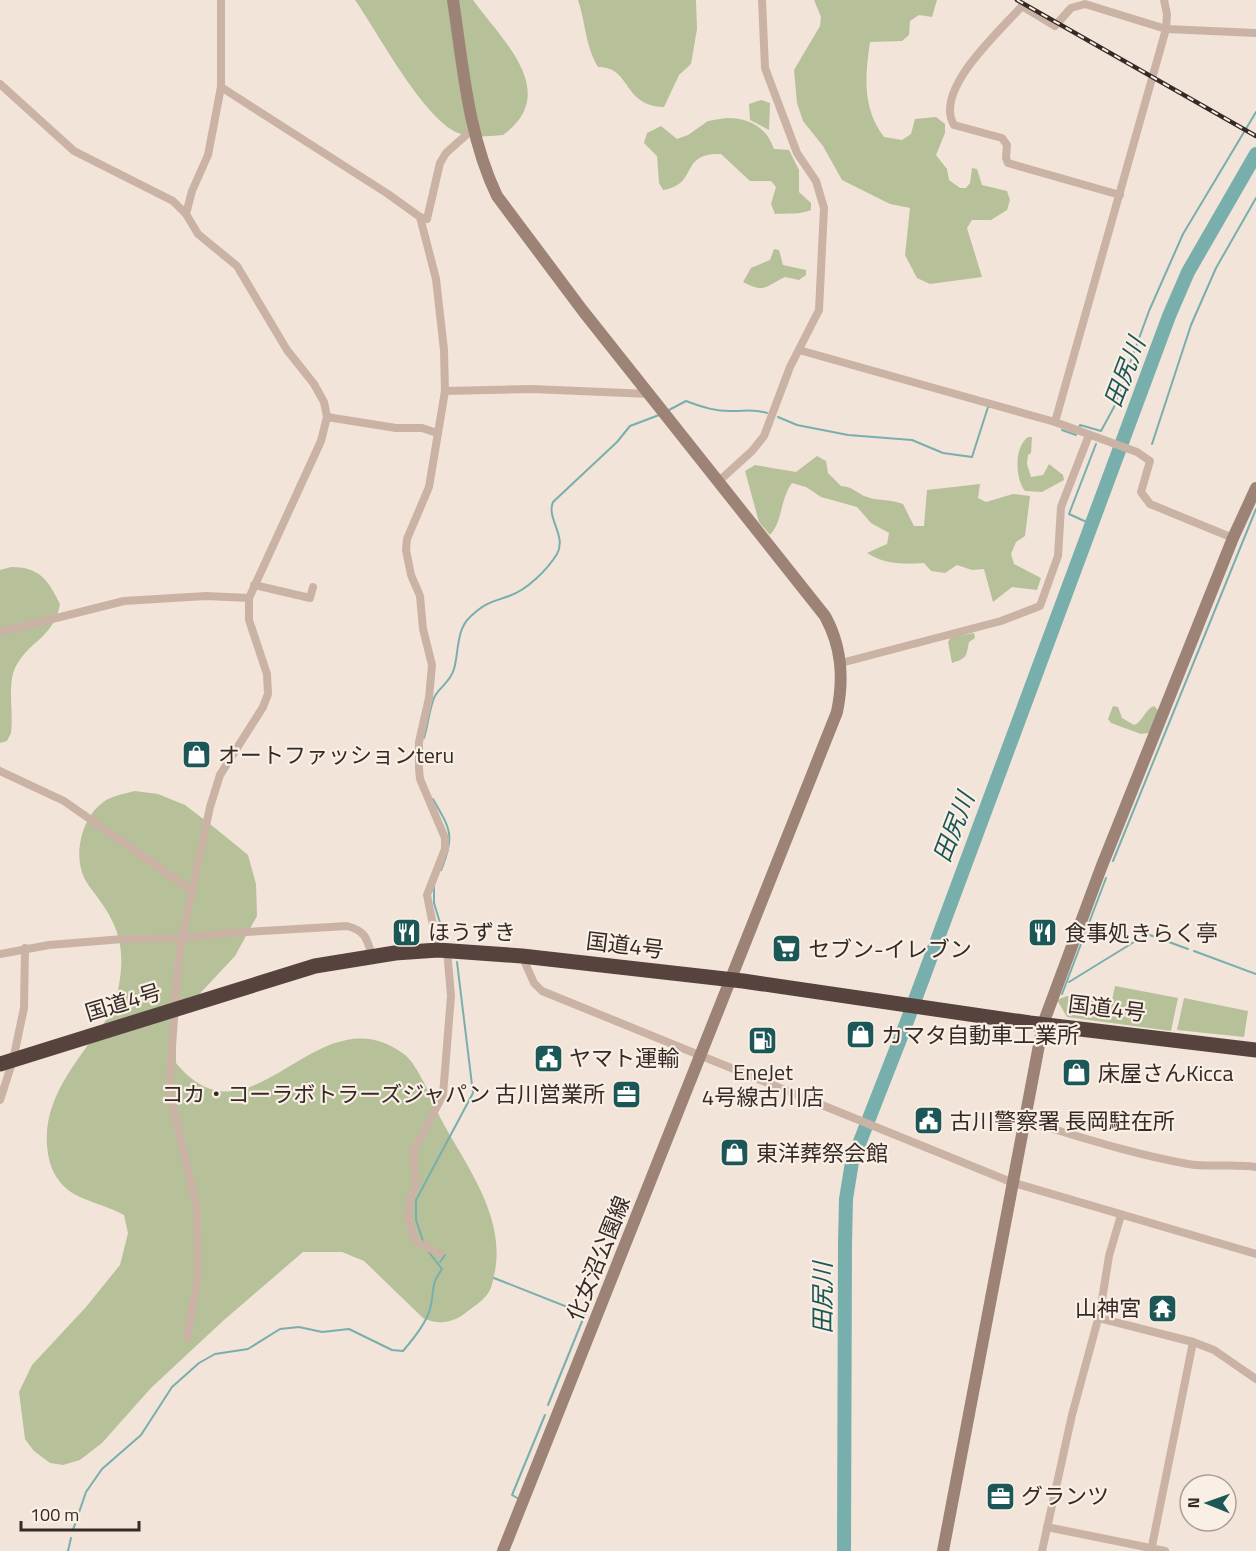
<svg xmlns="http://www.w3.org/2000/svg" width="1256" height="1551" font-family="'Titillium Web','Noto Sans JP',sans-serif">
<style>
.green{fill:#b6c199}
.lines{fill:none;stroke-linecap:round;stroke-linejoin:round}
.stream{stroke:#78afad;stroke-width:2}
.river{stroke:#78afad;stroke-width:14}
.street{stroke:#cab3a5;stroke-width:8}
.secondary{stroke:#9d8276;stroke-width:12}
.highway{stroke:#56433d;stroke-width:15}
.rail-casing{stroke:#352a26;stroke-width:4.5}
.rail{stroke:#f9efe5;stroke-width:2;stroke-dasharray:7;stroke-linecap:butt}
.labels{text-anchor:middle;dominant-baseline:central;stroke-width:4.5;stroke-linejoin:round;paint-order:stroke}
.poi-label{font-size:22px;fill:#352a26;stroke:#f9efe5;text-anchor:start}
.street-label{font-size:22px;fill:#352a26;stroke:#f9efe5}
.water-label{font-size:24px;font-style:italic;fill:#1c5757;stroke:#f9efe5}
</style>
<rect width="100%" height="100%" fill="#f2e4d9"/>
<g class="green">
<path d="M355,0H473C503,41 561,93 503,135C489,136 474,138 461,134C426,124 377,31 355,0Z"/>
<path d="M578,0H696L697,29L691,64L679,75L664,107C622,106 632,67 598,67C585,45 586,24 578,0Z"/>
<path d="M814,0H937L932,17L919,15L910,21L909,35L902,41L870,42C865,76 862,108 884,137L902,140L911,134L915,119L936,117L945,124V133L936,155L947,169L949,180L960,188H966L970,183L972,168L977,169L982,185L1007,191L1010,200L1007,210L991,220H972L967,228L982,277L930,284L917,278L905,255L910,208L890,204L842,180L823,146L803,121L797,103L794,70L820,26L821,17Z"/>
<polygon points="761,100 770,103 769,130 750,120 749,104"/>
<path d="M726,118C750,118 766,127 774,149L789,150L799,170V192L811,203V210C800,215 787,213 775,214L771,204L776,187L771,181H750L721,154C678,153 700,184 663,190L659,183L657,156L644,143L647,133L661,126L677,139L688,135L708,121Z"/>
<path d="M774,249L779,250L783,265L806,270V275L799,280L785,277C765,286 766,294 743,282L751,268L770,260Z"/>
<path d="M1028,437H1032L1031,453L1028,455L1027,464L1031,477L1043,475L1049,464L1063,475L1064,480L1042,492L1025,491C1015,479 1014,447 1028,437Z"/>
<path d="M817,456L826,461L828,473L841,486C852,487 855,491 864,496C876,501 890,499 903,504L914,526H924L927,490L980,484L978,498L986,502L1013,494L1030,496L1025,536L1016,542L1011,554L1014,564L1041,578L1037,590L1012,587L993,602L984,569L972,570L957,565L945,573L931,571L924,563C903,564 886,565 867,553L887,544L889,533L871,523L857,507L821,497L806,487L792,483C780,499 783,521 770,535L759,522L745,471L755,465L796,472Z"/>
<path d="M11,567C40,567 48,580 60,604C54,638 28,641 15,668C7,686 14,713 11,733L7,741L0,743V570Z"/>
<path d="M974,633L975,638L969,642C966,656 968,658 952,663L948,642L951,637Z"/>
<path d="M1113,706L1118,707L1122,718L1134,725C1143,722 1144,710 1154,706L1159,711L1149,733L1141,734L1111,723L1108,719Z"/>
<path d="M135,791L158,794L185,805L215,828L248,855L256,884L257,916L235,956L178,1017L176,1025V1063C252,1155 316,989 404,1054C419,1066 433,1103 442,1121C467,1167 505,1216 495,1271C493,1279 492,1290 486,1296C481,1302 474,1306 468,1311C455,1322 440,1326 423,1318L364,1261L342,1252H303L224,1320L151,1388L102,1443L80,1460L63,1465L50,1463L34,1451L25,1439L19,1392L32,1365L86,1307L120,1265L128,1233L124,1215C107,1205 81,1201 67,1189C56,1180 50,1167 48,1154C39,1099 80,1059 108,1017C116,1005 120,983 121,969C123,940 115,921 98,898C93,891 86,883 83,875C74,853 82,819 101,804C109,796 124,794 135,791Z"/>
<polygon points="1115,986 1178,998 1171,1031 1067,1017 1057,1000 1067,996 1111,1005"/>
<polygon points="1184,998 1248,1011 1244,1037 1177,1030"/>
</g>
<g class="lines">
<g class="stream">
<path d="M669,410L686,401C702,407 717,412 734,411C746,411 755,409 767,413"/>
<polyline points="778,417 797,425 848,435 912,440 943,453 972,457 988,407 990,407"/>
<polyline points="1079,428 1080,425 1101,431 1114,407 1149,311 1183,234 1256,112"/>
<polyline points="1062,430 1076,435"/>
<polyline points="1152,444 1191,325 1216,268 1256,198"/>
<polyline points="1091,524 1069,514 1096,444"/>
<path d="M424,738C428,725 429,711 434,698C438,688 450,683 454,669C459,652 456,630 470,617C486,602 490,603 509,596C527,590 547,570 557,554C567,536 546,518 553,502L617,442L630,426L659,415"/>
<path d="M433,799C451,830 455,836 441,870"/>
<polyline points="1113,861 1256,509"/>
<polyline points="434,887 434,903 444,936"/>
<polyline points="1194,951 1256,974"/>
<polyline points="1069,982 1147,934 1188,949"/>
<polyline points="1062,994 1106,878"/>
<polyline points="423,1241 416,1220 416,1200 473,1093 457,962"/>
<polyline points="440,1262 445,1255"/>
<polyline points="494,1278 585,1314 548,1405"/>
<polyline points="519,1499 512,1495 545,1415"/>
<path d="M73,1530L86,1492L102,1469L141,1435L172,1387L199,1363L215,1354L248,1349L280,1329L299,1327L322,1332L349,1329L392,1350L403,1351C414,1338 428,1321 431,1305C435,1285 430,1287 442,1269L428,1251"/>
<polyline points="68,1551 71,1538"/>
</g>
<polyline class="river" points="844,1551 845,1243 846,1199 852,1162 906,1024 1169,316 1188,272 1256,154"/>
<g class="street">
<polyline points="0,84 74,151 173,201 186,214"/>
<polyline points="221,87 388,194 420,217 427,219 440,163 446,153 474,128"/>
<path d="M1120,195L1008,163L1006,158L1007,145L1002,138L954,125C933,90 1000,31 1022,6L1055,26L1071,8L1085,4L1166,29L1256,33"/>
<polyline points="420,217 436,279 444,350 445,391 429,487 407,539 406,550 411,575 420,596 423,629 432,665 429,698 419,742 419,768 420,779 445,838 445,849 427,895 438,950"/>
<polyline points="799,350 1055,422 1137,452 1150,461 1141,492 1150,504 1233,538"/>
<polyline points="445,391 532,389 650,394"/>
<polyline points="327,417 396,428 422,428 437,433"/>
<polyline points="1055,422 1166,29 1167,14 1164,0"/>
<polyline points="719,481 752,451 764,436 790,367 819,310 824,208 816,181 797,153 765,68 762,0"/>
<polyline points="254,585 310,598 313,587"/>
<polyline points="0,632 124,601 206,596 249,598"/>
<polyline points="841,663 1001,621 1040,606 1058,556 1061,507 1089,435"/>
<polyline points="0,771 64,801 191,890"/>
<path d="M0,954L49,945L123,939L182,938L230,933L347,926C366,931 367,939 372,956"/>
<polyline points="522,956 534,983 542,991 1011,1182 1256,1254"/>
<polyline points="0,1100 13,1060 24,1008 25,948"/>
<path d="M1023,1120C1077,1136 1132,1154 1188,1164C1211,1168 1233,1163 1256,1167"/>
<polyline points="439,1253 415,1241 408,1217 410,1198 416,1184 413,1152 443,1095 451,996 447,950"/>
<polyline points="1099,1318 1193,1342 1214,1350 1256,1379"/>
<polyline points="187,1338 198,1277 197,1208 169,1090 177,975 182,938 210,807 220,775 263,707 268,694 267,674 249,620 249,598 321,441 327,417 324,402 314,384 287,350 237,266 198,234 186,214 192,191 208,155 221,87 221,0"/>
<polyline points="1047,1527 1165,1551"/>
<polyline points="1042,1551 1072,1415 1100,1312 1109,1256 1121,1215"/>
<polyline points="1151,1551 1193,1342"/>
</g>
<g class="secondary">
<path d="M453,0C463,66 468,136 497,196L583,311L825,616C842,647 844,678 837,712L503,1551"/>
<polyline points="943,1551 1043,1024 1101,868 1233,538 1256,488"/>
</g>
<polyline class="highway" points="0,1064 315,966 395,953 438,950 522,956 743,981 1030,1023 1256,1050"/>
<defs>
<polyline id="rail" points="1017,0 1256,136"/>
</defs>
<use href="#rail" class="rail-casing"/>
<use href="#rail" class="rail"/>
</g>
<defs>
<symbol id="shop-square" viewBox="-11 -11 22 22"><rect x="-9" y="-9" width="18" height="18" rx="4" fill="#1c5757" stroke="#f9efe5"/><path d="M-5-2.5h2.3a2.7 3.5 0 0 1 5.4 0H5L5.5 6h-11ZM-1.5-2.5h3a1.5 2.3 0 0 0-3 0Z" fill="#fff"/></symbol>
<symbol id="restaurant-square" viewBox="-11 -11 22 22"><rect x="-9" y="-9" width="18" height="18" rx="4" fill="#1c5757" stroke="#f9efe5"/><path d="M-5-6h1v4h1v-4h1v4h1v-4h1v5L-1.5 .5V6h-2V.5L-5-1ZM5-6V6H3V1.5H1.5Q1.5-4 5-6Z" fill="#fff"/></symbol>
<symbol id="supermarket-square" viewBox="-11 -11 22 22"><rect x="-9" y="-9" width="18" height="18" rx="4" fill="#1c5757" stroke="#f9efe5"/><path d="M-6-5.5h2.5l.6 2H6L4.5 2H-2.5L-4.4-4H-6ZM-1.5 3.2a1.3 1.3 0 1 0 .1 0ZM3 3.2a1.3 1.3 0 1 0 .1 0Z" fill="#fff"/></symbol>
<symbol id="fuel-square" viewBox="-11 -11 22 22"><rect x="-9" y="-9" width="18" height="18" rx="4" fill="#1c5757" stroke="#f9efe5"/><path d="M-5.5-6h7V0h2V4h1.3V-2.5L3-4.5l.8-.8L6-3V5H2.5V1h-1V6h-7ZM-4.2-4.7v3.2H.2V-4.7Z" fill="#fff"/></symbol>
<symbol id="civic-square" viewBox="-11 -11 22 22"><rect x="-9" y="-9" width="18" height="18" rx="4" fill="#1c5757" stroke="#f9efe5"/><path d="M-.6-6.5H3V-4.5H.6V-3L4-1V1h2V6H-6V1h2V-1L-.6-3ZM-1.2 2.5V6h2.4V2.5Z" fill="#fff"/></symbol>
<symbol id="office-square" viewBox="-11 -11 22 22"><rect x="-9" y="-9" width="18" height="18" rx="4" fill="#1c5757" stroke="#f9efe5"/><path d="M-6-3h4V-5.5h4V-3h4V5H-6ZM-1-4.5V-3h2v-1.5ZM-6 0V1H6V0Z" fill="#fff"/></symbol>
<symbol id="temple-square" viewBox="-11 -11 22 22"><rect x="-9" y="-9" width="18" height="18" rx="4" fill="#1c5757" stroke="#f9efe5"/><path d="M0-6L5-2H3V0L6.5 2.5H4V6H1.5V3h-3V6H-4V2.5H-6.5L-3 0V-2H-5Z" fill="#fff"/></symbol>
</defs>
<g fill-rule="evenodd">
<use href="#shop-square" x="180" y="738" width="33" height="33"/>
<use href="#restaurant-square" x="390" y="916" width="33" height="33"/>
<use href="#restaurant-square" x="1026" y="916" width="33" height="33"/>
<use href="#supermarket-square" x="770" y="932" width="33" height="33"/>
<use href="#shop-square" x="844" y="1018" width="33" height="33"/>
<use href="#fuel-square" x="746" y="1024" width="33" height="33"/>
<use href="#civic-square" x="532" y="1042" width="33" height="33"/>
<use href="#shop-square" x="1060" y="1056" width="33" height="33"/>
<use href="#office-square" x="610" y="1078" width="33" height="33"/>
<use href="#civic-square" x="912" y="1104" width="33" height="33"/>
<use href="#shop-square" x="718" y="1136" width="33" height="33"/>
<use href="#temple-square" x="1146" y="1292" width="33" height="33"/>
<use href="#office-square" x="984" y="1480" width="33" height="33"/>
</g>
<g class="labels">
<g class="poi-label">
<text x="218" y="755">オートファッションteru</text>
<text x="428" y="932">ほうずき</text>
<text x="1064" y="933">食事処きらく亭</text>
<text x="808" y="949">セブン-イレブン</text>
<text x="881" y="1035">カマタ自動車工業所</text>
<text x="569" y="1058">ヤマト運輸</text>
<text x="763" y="1072" text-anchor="middle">EneJet<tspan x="763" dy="25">4号線古川店</tspan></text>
<text x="1098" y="1073">床屋さんKicca</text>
<text x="605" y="1094" text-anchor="end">コカ・コーラボトラーズジャパン 古川営業所</text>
<text x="950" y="1121">古川警察署 長岡駐在所</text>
<text x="756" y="1153">東洋葬祭会館</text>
<text x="1141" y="1308" text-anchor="end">山神宮</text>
<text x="1021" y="1496">グランツ</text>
</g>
<g class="street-label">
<text transform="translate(625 945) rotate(7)">国道4号</text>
<text transform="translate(123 1002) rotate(-17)">国道4号</text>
<text transform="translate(1107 1008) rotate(7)">国道4号</text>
<text transform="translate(598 1258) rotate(-68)">化女沼公園線</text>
</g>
<g class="water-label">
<text transform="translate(1124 372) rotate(-69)">田尻川</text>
<text transform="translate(953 827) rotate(-69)">田尻川</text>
<text transform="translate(822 1298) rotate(-90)">田尻川</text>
</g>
</g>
<g transform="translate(1208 1503) rotate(271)"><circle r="28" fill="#f9efe5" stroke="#aba099" stroke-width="1.5"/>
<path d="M0-4.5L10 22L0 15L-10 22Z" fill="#1c5757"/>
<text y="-9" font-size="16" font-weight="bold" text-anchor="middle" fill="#352a26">N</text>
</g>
<path d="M21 1521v9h118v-9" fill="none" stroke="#352a26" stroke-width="3"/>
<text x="30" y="1521" font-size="18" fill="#352a26" stroke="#f9efe5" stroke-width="4.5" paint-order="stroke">100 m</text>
</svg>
